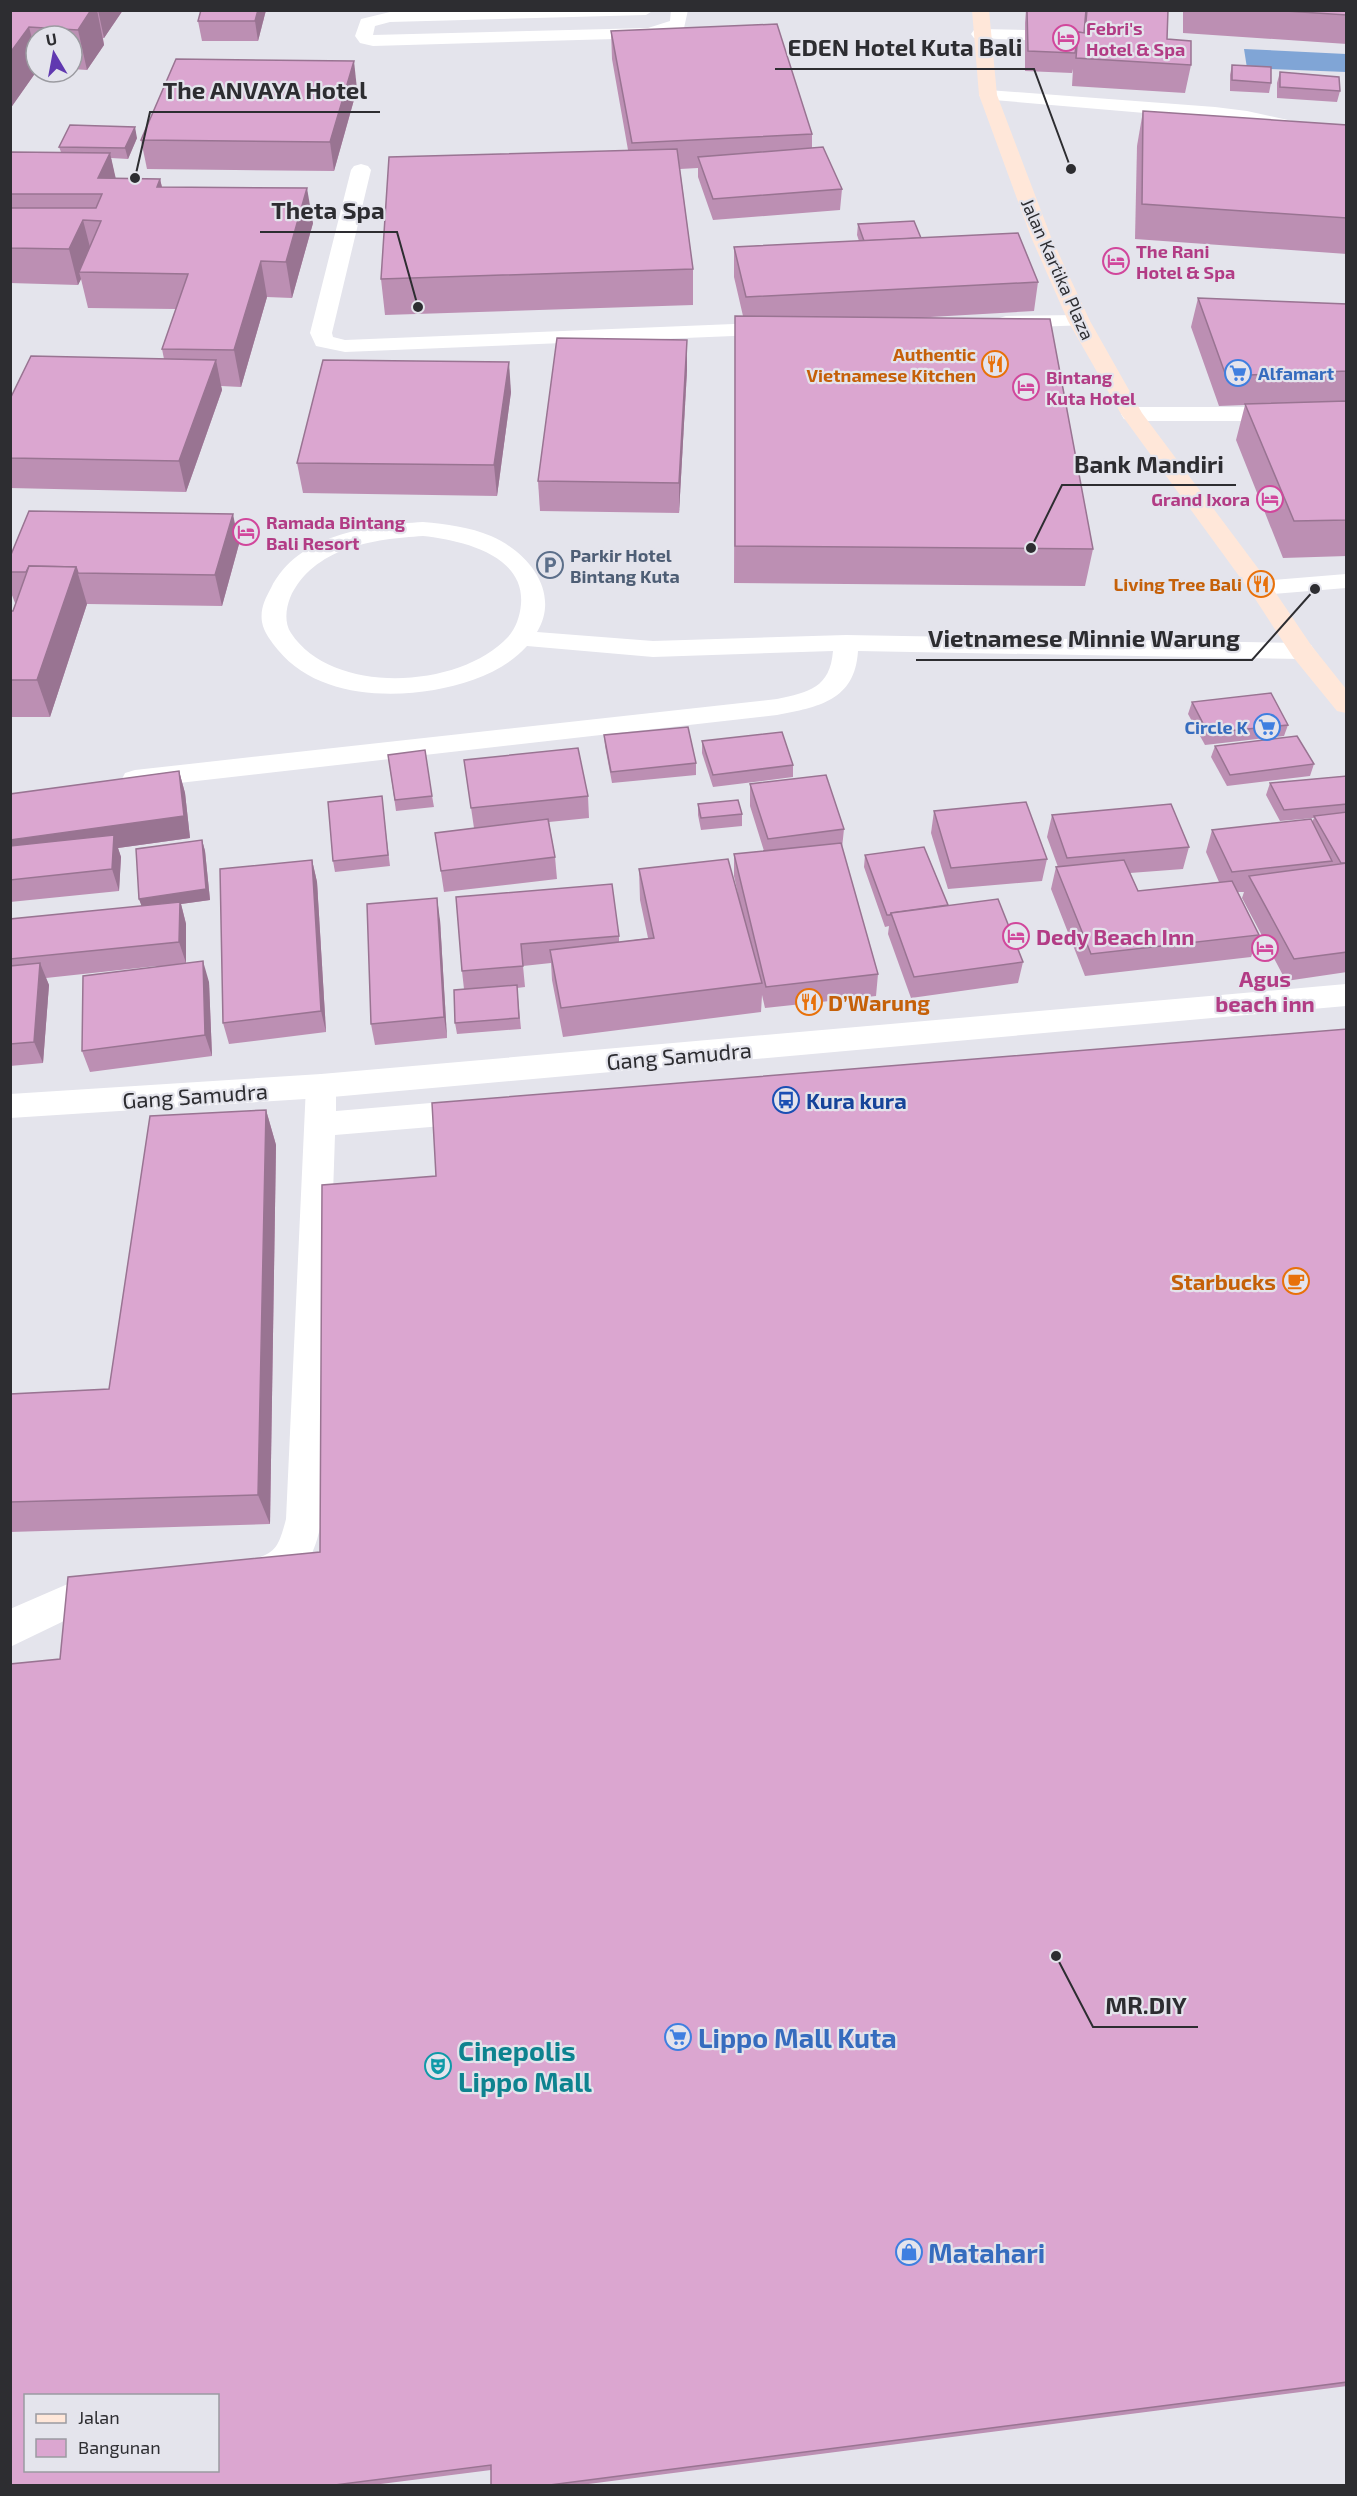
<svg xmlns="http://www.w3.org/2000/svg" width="1357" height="2496" font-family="'Exo 2',sans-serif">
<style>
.water{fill:#80a5d6}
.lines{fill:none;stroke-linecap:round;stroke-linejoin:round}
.service{fill:#fff;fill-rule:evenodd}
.minor{fill:#fff;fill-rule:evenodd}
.secondary{fill:#ffe7d9;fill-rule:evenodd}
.wall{fill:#bc8fb3}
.shaded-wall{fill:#997492}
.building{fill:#dba6d0;stroke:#997492;stroke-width:1.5;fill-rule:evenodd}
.labels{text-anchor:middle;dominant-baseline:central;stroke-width:4.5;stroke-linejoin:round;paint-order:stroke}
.far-hotel-label{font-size:18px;font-weight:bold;fill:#b23c85;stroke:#e4e4ec;text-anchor:start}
.far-street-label{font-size:18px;fill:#2d2d31;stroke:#e4e4ec}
.far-food-label{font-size:18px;font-weight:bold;fill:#c56008;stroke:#e4e4ec;text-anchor:end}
.far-shop-label{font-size:18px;font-weight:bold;fill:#366cbe;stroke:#e4e4ec;text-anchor:start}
.far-service-label{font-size:18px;font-weight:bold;fill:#4e5e75;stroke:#e4e4ec;text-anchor:start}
.hotel-label{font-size:22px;font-weight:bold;fill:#b23c85;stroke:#e4e4ec;text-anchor:start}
.food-label{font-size:22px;font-weight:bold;fill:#c56008;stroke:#e4e4ec;text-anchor:start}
.street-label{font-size:22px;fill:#2d2d31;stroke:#e4e4ec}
.transit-label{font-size:22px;font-weight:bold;fill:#164399;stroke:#e4e4ec;text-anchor:start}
.near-shop-label{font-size:27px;font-weight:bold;fill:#366cbe;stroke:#e4e4ec;text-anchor:start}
.near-culture-label{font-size:27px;font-weight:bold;fill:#0d838f;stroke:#e4e4ec;text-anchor:start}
.leader{fill:none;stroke:#2d2d31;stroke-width:2}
.callout-dot{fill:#2d2d31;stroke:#e4e4ec;stroke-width:2}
.callout-label{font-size:24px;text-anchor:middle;font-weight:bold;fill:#2d2d31;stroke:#e4e4ec;stroke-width:4.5;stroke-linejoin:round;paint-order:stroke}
</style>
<rect width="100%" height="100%" fill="#e4e4ec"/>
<polygon class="water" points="1244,49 1346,54 1346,72 1247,68"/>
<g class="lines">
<g class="service">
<polygon points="440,10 654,10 646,15 390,22 375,26 373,35 648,28 670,21 671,10 688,10 684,28 650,38 373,46 360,43 355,36 361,19 390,12"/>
<polygon points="980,29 1025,30 1031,31 1034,35 1031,39 1025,40 974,38 971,34 974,30"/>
<polygon points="988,90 1215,107 1247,111 1346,133 1346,143 1247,123 1215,119 982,99 979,95 982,91"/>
<polygon points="361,164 368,166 371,170 332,333 333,337 345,340 780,322 787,324 791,328 787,332 780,334 345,352 316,346 310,333 351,170 354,166"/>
<polygon points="1079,315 1086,317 1090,321 1086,325 1006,328 999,326 995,322 999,318 1006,316"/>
<polygon points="1132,407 1346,407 1346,421 1132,421 1124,419 1121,414 1124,409"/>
<path d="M423,522C446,524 470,527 491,536C528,552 561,592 537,632L653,641L846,635L1302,643L1311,645L1315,651L1311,657L1302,659L858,651C855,701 818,707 777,715L135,788L125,785L122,779L125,773L135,770L777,699C809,692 830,688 833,651L653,657L527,646C504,672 467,684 434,690C381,699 314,694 278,650C271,641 264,633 262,622C260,609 265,599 271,588C298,534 369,525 423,522ZM423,536C460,540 525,554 521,604C520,616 516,628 508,637C460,689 332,696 291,633C284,623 286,608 290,598C313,547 374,539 423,536Z"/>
<path d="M321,1074L332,1078L336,1086V1111L478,1099L489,1103L494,1111L489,1119L478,1123L335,1135L322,1519C316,1548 308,1575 278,1586C264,1592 256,1593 242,1588L236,1576L242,1564C274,1552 277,1554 286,1519L306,1086L310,1078Z"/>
<polygon points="108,1575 121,1580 127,1592 121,1604 66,1620 10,1647 10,1609 70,1583"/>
</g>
<g class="minor">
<polygon points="1346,574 1346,588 1260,595 1251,593 1248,588 1251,583 1260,581"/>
<polygon points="1346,984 1346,1006 321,1098 10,1118 10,1094 321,1074"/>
</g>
<polygon class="secondary" points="972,10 989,10 997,95 1051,237 1090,321 1142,413 1269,583 1311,645 1346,689 1346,713 1337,711 1293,657 1250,591 1121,414 1068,321 1031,237 979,95"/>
</g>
<g class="wall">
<polygon points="10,10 123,10 104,38 103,38 104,45 87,70 72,69 72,36 36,36 36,72 10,109"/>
<polygon points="201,10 266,10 258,41 202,41 198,21"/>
<polygon points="1026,10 1168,10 1167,39 1191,65 1185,93 1072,86 1073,69 1072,73 1025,71 1025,23"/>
<polygon points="1183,10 1347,10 1347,44 1183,33"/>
<polygon points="611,31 812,134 812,148 842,189 840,210 713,220 698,177 698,168 680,169 693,269 693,305 385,315 381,279 628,150 612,59"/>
<polygon points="1232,65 1271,83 1269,93 1230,91 1230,75"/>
<polygon points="1280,72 1340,91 1337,102 1277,98 1277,83"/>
<polygon points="357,89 334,171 147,169 141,140"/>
<polygon points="1143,111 1347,125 1347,254 1135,239 1137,146"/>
<polygon points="137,138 128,159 111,158 115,178 160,179 162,187 313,223 292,298 267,297 241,387 221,386 222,390 186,492 10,488 10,399 164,359 162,349 176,309 88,308 81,279 78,285 10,283 10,152 61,152 59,147"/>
<polygon points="858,224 921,238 1038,282 1034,311 913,318 1093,549 1085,586 734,583 735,316 743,316 734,277 734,247 859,241 857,235"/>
<polygon points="1198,298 1347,304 1347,556 1283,558 1236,440 1245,405 1219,406 1191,327"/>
<polygon points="687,370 679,513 540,511 538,481"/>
<polygon points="511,392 497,496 303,493 297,463"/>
<polygon points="239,544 222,606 87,604 50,717 10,717 10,611 13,611 16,603 15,603 10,590 10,557"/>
<polygon points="1192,702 1288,725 1284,736 1205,745 1188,714"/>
<polygon points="604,735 696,763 696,775 612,783 605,746"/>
<polygon points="702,741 793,765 793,777 713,787 702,753"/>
<polygon points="1215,746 1314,764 1310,776 1227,786 1211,757"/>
<polygon points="388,755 432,796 434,807 396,811"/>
<polygon points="464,760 588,796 589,818 549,822 555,857 557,879 444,892 435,833 474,828"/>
<polygon points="179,771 185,793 190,838 118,848 121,857 119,891 10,902 10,794"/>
<polygon points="1347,776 1347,972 1286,981 1242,898 1244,892 1238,892 1259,935 1251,957 1085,976 1051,889 1056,867 1058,867 1047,837 1052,815 1189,847 1183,869 1130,873 1138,891 1219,882 1206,852 1212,830 1312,822 1314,818 1280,821 1266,795 1270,783"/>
<polygon points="750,784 844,829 842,848 878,974 876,996 765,1008 762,995 761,1012 563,1037 552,980 551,963 523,966 525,987 517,988 521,1029 457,1034 455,1023 464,989 462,971 456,897 619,936 619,942 648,938 640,900 639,869 738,894 734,876 734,854 764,851 750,806"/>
<polygon points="698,804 742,814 742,826 701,830 698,815"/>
<polygon points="383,808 390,866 335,872 333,861"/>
<polygon points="934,811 1047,859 1042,881 948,889 931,833"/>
<polygon points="202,840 205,851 210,900 181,904 186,924 186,963 209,982 212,1056 90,1072 82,1051 157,966 46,978 49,985 43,1063 10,1066 10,919 142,906 139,899"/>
<polygon points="865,855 948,905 1023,962 1018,983 911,998 888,934 889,926 885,927 864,867"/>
<polygon points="312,860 317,882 326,1032 229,1044 223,1023"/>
<polygon points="440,920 447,1038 375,1045 371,1024"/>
<polygon points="1347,1029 1347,2386 573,2486 491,2486 491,2470 365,2486 10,2486 60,1659 320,1552 436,1176"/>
<polygon points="266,1110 276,1145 270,1524 10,1532 10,1394 109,1389"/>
</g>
<g class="shaded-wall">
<polygon points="91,10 97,10 104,45 87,70 78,30"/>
<polygon points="98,10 123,10 104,38"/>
<polygon points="258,10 266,10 258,41 255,21"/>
<polygon points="29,27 36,54 36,72 10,109 10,53"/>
<polygon points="354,61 357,89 334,171 330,142"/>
<polygon points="135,127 137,138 128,159 125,148"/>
<polygon points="110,153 118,188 98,178"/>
<polygon points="160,179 168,214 157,187"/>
<polygon points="307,188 313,223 292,298 286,262"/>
<polygon points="83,220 92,255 79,272 81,279 78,285 69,249"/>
<polygon points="261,261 267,297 241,387 234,350"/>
<polygon points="687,340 687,370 679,513 679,483"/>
<polygon points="216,360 222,390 186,492 179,461"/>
<polygon points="509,362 511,392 497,496 494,465"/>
<polygon points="233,514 239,544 222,606 215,575"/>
<polygon points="76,567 87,604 50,717 37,680"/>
<polygon points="179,771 185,793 190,838 118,848 121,857 119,891 112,869 10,863 10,840"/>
<polygon points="202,840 205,851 210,900 181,904 186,924 186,963 179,942 143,910 139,899"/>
<polygon points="312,860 317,882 326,1032 321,1011"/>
<polygon points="437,898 440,920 447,1038 444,1017"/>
<polygon points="203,961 209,982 212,1056 205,1035"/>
<polygon points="40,963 49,985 43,1063 34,1042"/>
<polygon points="266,1110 276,1145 270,1524 258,1495"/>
</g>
<g class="building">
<polygon points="10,10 91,10 78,30 29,27 10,53"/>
<polygon points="201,10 258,10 255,21 198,21"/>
<polygon points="1027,10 1086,10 1084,33 1078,32 1075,53 1028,51"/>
<polygon points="1087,10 1168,10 1167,39 1191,41 1191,65 1076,58 1078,32 1085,33"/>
<polygon points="1269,10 1347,10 1347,15"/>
<polygon points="777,24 812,134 632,143 611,31"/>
<polygon points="176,59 354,61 330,142 141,140"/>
<polygon points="1232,65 1271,67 1271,83 1232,80"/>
<polygon points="1280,72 1339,77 1340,91 1280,87"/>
<polygon points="1143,111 1347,125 1347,218 1142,204"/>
<polygon points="70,125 135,127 125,148 59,147"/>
<polygon points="823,147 842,189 713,199 698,157"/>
<polygon points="677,149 693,269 381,279 389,157"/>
<polygon points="10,152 110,153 98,178 160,179 157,187 307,188 286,262 261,261 234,350 162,349 188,274 79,272 101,221 83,220 69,249 10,248 10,208 96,208 102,194 10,194"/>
<polygon points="914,221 921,238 864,241 858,224"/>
<polygon points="1018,233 1038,282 746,297 734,247"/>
<polygon points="1198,298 1347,304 1347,371 1226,376"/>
<polygon points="735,316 1050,319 1093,549 735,546"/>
<polygon points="557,338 687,340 679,483 538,481"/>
<polygon points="31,356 216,360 179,461 10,458 10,399"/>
<polygon points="323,360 509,362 494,465 297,463"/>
<polygon points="1347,401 1347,520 1294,521 1245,404"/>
<polygon points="29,511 233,514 215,575 78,573 76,567 29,566 26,572 10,572 10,557"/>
<polygon points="29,566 76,567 37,680 10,680 10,611 13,611"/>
<polygon points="1271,693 1288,725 1208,733 1192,702"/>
<polygon points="688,727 696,763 611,772 604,735"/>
<polygon points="782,732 793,765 713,775 702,741"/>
<polygon points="1297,736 1314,764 1230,775 1215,746"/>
<polygon points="578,748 588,796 471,808 464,760"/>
<polygon points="425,750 432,796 395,800 388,755"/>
<polygon points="179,771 184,816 10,840 10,794"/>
<polygon points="826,775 844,829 768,839 750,784"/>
<polygon points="1347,776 1347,804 1284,810 1270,783"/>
<polygon points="382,796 388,855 333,861 328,802"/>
<polygon points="738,800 742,814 701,818 698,804"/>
<polygon points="1026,802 1047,859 951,868 934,811"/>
<polygon points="1171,804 1189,847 1067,858 1052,815"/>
<polygon points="1347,812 1347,863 1341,863 1314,816"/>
<polygon points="548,819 555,857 441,871 435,833"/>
<polygon points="1311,819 1332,861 1232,872 1212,830"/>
<polygon points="114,835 112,869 10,880 10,846"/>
<polygon points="202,840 206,889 139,899 136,849"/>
<polygon points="841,843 878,974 766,987 734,854"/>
<polygon points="924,847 948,905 891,913 890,915 887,915 865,855"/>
<polygon points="728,859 762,983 561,1008 550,950 654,938 639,869"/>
<polygon points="312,860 321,1011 223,1023 220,869"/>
<polygon points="1124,860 1138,891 1232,881 1259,935 1091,954 1056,867"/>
<polygon points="1347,863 1347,952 1294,959 1249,876"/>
<polygon points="612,884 619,936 521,944 523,966 462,971 456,897"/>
<polygon points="437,898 444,1017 371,1024 367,904"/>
<polygon points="998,899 1023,962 914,977 891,913"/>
<polygon points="180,902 179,942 10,959 10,919"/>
<polygon points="203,961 205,1035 82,1051 83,976"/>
<polygon points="40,963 34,1042 10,1044 10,966"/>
<polygon points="517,985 519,1018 455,1023 454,990"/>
<path d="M1347,1029V2382L542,2486H491V2465L327,2486H10V1664L60,1659L68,1577L320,1552L322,1185L436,1176L432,1103ZM26,2396H218V2470H26Z"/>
<polygon points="266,1110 258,1495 10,1502 10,1394 109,1389 150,1116"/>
</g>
<defs>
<symbol id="hotel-ring" viewBox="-11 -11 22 22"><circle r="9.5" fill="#e4e4ec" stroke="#d1479c" stroke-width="1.5"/><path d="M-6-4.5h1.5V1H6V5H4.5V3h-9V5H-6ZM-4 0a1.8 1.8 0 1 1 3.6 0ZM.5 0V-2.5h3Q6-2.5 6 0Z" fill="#d1479c"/></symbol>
<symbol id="restaurant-ring" viewBox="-11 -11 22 22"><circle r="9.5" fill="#e4e4ec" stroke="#e8710a" stroke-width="1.5"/><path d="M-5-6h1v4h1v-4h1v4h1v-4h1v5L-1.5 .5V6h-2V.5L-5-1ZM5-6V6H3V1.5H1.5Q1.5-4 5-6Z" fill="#e8710a"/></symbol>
<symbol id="supermarket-ring" viewBox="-11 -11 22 22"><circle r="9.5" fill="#e4e4ec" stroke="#3f7fe0" stroke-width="1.5"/><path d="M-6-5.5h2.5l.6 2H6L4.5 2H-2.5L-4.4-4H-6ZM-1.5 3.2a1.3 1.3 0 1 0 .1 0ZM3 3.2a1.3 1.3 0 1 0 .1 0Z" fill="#3f7fe0"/></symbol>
<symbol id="parking-ring" viewBox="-11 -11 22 22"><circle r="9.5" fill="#e4e4ec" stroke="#5c6f8a" stroke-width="1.5"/><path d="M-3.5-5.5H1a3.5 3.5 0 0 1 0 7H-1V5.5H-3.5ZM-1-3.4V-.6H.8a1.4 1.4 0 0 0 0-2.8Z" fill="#5c6f8a"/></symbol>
<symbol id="bus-ring" viewBox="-11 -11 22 22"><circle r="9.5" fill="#e4e4ec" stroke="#1a4fb4" stroke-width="1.5"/><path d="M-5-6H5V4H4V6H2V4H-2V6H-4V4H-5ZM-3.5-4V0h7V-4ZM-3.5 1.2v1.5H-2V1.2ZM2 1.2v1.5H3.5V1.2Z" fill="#1a4fb4"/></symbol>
<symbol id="cafe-ring" viewBox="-11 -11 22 22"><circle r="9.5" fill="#e4e4ec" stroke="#e8710a" stroke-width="1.5"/><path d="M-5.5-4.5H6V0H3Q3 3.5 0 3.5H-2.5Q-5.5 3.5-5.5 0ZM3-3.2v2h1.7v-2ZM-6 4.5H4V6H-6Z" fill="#e8710a"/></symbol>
<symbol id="theatre-ring" viewBox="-11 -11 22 22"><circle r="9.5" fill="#e4e4ec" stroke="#0f9aa8" stroke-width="1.5"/><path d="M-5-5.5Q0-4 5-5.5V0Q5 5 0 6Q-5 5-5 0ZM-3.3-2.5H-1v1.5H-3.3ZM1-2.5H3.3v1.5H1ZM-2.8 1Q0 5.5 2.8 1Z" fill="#0f9aa8"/></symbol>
<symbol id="shop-ring" viewBox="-11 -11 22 22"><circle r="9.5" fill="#e4e4ec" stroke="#3f7fe0" stroke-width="1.5"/><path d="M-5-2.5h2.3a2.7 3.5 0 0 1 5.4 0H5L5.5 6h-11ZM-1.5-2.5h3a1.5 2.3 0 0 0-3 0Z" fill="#3f7fe0"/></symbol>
</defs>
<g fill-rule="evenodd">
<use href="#hotel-ring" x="1051" y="23" width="30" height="30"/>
<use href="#hotel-ring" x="1101" y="246" width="30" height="30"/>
<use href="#restaurant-ring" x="980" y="349" width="30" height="30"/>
<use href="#supermarket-ring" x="1223" y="358" width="30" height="30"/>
<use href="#hotel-ring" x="1011" y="372" width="30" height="30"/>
<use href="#hotel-ring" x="1255" y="484" width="30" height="30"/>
<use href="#hotel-ring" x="231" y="517" width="30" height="30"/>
<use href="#parking-ring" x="535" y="550" width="30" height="30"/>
<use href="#restaurant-ring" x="1246" y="569" width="30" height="30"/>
<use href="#supermarket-ring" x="1252" y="712" width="30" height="30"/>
<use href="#hotel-ring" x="1001" y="921" width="30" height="30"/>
<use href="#hotel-ring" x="1250" y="933" width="30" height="30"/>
<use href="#restaurant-ring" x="794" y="987" width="30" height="30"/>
<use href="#bus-ring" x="771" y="1085" width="30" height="30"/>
<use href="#cafe-ring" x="1281" y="1266" width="30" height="30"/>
<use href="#supermarket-ring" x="663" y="2022" width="30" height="30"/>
<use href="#theatre-ring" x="423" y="2051" width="30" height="30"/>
<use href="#shop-ring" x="894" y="2237" width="30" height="30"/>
</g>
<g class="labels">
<g class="far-hotel-label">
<text x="1086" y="28">Febri's<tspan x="1086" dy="21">Hotel &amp; Spa</tspan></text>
<text x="1136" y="251">The Rani<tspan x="1136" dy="21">Hotel &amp; Spa</tspan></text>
<text x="1046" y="377">Bintang<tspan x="1046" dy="21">Kuta Hotel</tspan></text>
<text x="1250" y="499" text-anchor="end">Grand Ixora</text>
<text x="266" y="522">Ramada Bintang<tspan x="266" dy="21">Bali Resort</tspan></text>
</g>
<g class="far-street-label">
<text transform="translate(1058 269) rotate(66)">Jalan Kartika Plaza</text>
</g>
<g class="far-food-label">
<text x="976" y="354">Authentic<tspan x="976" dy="21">Vietnamese Kitchen</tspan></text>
<text x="1242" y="584">Living Tree Bali</text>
</g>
<g class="far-shop-label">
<text x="1258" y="373">Alfamart</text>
<text x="1248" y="727" text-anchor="end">Circle K</text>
</g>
<g class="far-service-label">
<text x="570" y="555">Parkir Hotel<tspan x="570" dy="21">Bintang Kuta</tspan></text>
</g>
<g class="hotel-label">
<text x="1036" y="936">Dedy Beach Inn</text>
<text x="1265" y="978" text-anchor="middle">Agus<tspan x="1265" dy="25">beach inn</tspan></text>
</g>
<g class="food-label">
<text x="828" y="1002">D’Warung</text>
<text x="1276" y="1281" text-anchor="end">Starbucks</text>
</g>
<g class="street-label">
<text transform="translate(679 1055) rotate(-5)">Gang Samudra</text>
<text transform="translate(195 1095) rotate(-4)">Gang Samudra</text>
</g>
<g class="transit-label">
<text x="806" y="1100">Kura kura</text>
</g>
<g class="near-shop-label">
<text x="698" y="2037">Lippo Mall Kuta</text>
<text x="928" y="2252">Matahari</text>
</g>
<g class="near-culture-label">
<text x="458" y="2050">Cinepolis<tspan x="458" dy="31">Lippo Mall</tspan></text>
</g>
</g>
<path class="leader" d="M1071 169L1034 69H775M135 178L150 112H380M418 307L397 232H260M1031 548L1062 485H1236M1315 589L1252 660H916M1056 1956L1093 2027H1198"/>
<g class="callout-dot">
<circle cx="1071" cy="169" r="6"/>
<circle cx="135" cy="178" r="6"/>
<circle cx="418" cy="307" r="6"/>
<circle cx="1031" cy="548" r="6"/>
<circle cx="1315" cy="589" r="6"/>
<circle cx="1056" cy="1956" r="6"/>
</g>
<g class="callout-label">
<text x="905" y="56">EDEN Hotel Kuta Bali</text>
<text x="265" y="99">The ANVAYA Hotel</text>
<text x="328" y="219">Theta Spa</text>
<text x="1149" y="473">Bank Mandiri</text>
<text x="1084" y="647">Vietnamese Minnie Warung</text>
<text x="1146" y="2014">MR.DIY</text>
</g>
<rect width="1357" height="2496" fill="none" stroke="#2d2d31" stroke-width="24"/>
<rect x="24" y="2394" width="195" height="78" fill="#e4e4ec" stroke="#9b9ba1" stroke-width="1.5"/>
<rect x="36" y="2414" width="30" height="9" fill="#ffe7d9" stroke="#9b9ba1" stroke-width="1.5"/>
<text x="78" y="2424" font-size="18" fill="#2d2d31">Jalan</text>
<rect x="36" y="2439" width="30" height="18" fill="#dba6d0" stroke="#9b9ba1" stroke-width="1.5"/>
<text x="78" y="2454" font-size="18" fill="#2d2d31">Bangunan</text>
<g transform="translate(54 54) rotate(350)"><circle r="28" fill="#e4e4ec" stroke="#9b9ba1" stroke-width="1.5"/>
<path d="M0-4.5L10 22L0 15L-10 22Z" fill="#6038b0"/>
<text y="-9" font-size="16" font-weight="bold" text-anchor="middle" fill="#2d2d31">U</text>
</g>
</svg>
